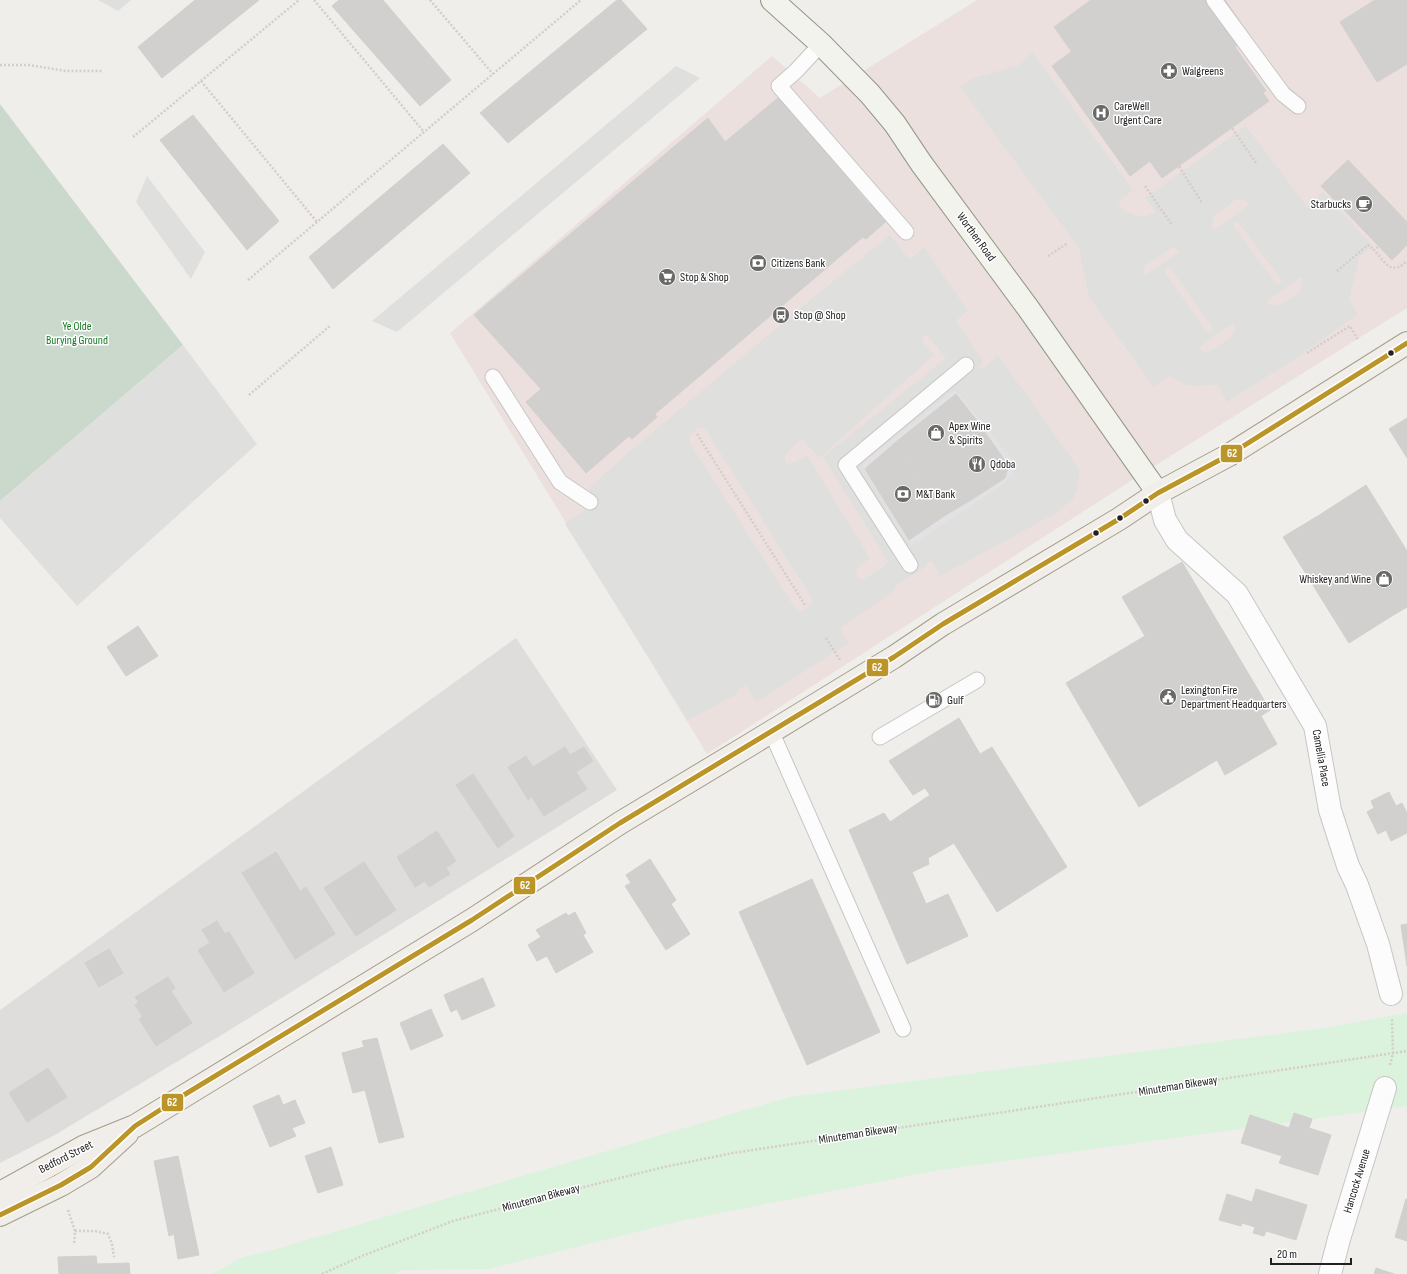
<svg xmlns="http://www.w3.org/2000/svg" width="1407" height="1274" font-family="'Sofia Sans Condensed',sans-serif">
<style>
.residential{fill:#dedddc}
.commercial{fill:#ebe0de}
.cemetery{fill:#cad9cc}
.park{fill:#dbf2dd}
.parking{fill:#dfdfde;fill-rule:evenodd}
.plaza{fill:#e2e1e4;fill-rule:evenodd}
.building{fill:#d2d0ce;stroke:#d2d0cc}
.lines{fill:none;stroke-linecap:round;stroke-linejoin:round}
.lane-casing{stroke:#c6c6c4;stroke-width:17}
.street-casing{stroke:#c6c6c4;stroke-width:24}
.secondary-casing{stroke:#959884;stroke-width:24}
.primary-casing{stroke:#a49d89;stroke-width:24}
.path{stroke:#d6ccca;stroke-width:2.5;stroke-dasharray:2 2;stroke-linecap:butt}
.lane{stroke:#fdfcfc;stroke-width:15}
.street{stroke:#fdfcfc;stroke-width:22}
.secondary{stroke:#f3f3ed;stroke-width:22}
.primary{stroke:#f1ede8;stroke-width:22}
.bus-1-casing{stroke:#fff;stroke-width:8}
.bus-1{stroke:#bc9529;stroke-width:5}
.bus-dot{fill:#212121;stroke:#fff;stroke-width:1.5}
.labels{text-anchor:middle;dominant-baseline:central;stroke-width:3;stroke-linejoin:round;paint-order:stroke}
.poi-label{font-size:12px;fill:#212121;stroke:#fff;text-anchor:start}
.street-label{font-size:12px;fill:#212121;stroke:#fff}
.park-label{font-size:12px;fill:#167824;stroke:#fff}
.line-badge{stroke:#fff;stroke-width:1.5}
.badge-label{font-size:11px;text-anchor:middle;font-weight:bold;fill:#fff}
</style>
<rect width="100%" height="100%" fill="#efeeeb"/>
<polygon class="residential" points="516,638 617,790 228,1031 53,1136 0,1163 0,1010"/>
<polygon class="commercial" points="977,0 1407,0 1407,308 1129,482 707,754 450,333 772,56 820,98"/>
<polygon class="cemetery" points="0,104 183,345 0,501"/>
<polygon class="park" points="1407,1013 1407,1106 939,1170 685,1220 488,1269 401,1270 394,1274 212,1274 243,1257 273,1250 789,1097 1324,1028"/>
<g class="parking">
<polygon points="98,0 131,0 118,11"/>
<path d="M1032,52L1133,190L1118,202L1124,211L1137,216L1145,217L1156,212L1145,198L1246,126L1307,207L1323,192L1372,245L1359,258L1349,299L1358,314L1304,353L1227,402L1217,384L1200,386L1187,385L1169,376L1154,387L1089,297L1079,248L960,87L974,78L1019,65ZM1239,199L1246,201L1249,205L1214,230L1212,228L1213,217L1235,200ZM1236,222L1239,223L1281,279L1280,284L1278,285L1275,282L1234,227V223ZM1173,247L1180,251L1146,275L1144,274L1143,268L1146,265ZM1167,268H1170L1212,327V331L1209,332L1206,330L1166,274L1165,270ZM1301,277L1303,284L1299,292L1278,306L1269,305L1266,302ZM1232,324L1234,326L1235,330L1230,338L1210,351L1205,352L1198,348Z"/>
<polygon points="676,66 700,78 397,332 372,321"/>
<polygon points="147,176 205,252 191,279 136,202"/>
<path d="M890,235L907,257L911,258L924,247L968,311L959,318L956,322L968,338L983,362L979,367L981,368H984L998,355L1079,469L1078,486L1073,499L1056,513L940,576L933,563L929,561L925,567L897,585L893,591L877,603L841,627L842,633L849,643L756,702L746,686L738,689L737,694L688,720L565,524L584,511L590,487L628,453L793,314ZM924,336H928L946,358L823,457L888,561L886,565L864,579H859L856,575L857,568L870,558L807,455L793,463L788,464L785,462V456L799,441L803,440L819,458L934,355L923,343L922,339ZM956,390L1012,459L1005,483L908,542L862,467L865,462L949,394ZM698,427L703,428L706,430L813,600L811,604L803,611L798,612L793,605L690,443L689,439L691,435Z"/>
<polygon points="183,345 257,444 77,606 0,518 0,501"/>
</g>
<path class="plaza" d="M956,390L1012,459L1014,470L1011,476L1005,483L912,545L908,542L862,467L865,463L949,394ZM956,395L1005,461L1008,468L1006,474L1005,478L971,500L941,518L909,540L865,469L896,442Z"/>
<g class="building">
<polygon points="195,0 259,0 162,78 138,47"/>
<polygon points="339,0 383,0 451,80 420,106 332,6"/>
<polygon points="617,0 621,0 647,29 508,143 480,113"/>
<polygon points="1091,0 1225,0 1250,36 1235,47 1266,91 1263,93 1269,101 1162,178 1054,27"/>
<polygon points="1375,0 1407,0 1407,64 1377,82 1340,22"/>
<polygon points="1072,51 1150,161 1130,176 1052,66"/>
<polygon points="779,97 870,205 874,201 889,219 866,239 863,237 655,414 657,417 632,439 629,436 586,473 526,402 541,389 474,315 708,118 725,142"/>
<polygon points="193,115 279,221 247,250 160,140"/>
<polygon points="443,144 470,173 333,289 309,257"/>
<polygon points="1348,160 1407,222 1407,245 1392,260 1321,186"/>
<polygon points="956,394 980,425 911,466 896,442"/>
<polygon points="1407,418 1407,458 1389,429"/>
<polygon points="980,425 1005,461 1008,468 1005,478 971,500 938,450"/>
<polygon points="896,442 941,518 909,540 865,469"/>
<polygon points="938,450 971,500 941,518 911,466"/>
<polygon points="1366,485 1407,551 1407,607 1387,619 1321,514"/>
<polygon points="1321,514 1387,619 1349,643 1283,537"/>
<polygon points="1182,562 1270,710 1261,716 1277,744 1225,775 1217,760 1139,807 1066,683 1145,636 1122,597"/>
<polygon points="138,626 158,656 126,676 107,647"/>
<polygon points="959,718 980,754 992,747 1067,867 997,912 954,843 928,858 929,864 912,872 926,904 948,894 968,936 907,964 849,830 884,813 890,822 930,795 925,788 913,795 889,761"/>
<polygon points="565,747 570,755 584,747 593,761 576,772 587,789 544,816 532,797 528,800 508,767 526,756 533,767"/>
<polygon points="473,774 514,836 498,848 456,785"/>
<polygon points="1389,792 1396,806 1402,803 1407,813 1407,833 1391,841 1386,830 1378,834 1367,812 1374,808 1371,801"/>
<polygon points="437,831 456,861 446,868 450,874 429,887 425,881 415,887 397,857"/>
<polygon points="276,852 300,891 306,887 335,934 295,959 242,873"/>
<polygon points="650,859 676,900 671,904 690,934 666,950 625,886 631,883 626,875"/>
<polygon points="364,862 396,910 356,936 324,888"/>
<polygon points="812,879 880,1032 807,1065 739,912"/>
<polygon points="575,912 586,933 583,935 593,952 556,973 547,956 537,961 528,945 541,937 536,930 566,913 568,916"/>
<polygon points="217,921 225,934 229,932 254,973 224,992 198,950 210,943 202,930"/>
<polygon points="1407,924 1407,966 1401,925"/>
<polygon points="109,949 123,973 99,987 85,963"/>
<polygon points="168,977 175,988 171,991 192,1023 156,1046 139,1019 143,1017 135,1005 139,1002 135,997"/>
<polygon points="483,978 495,1006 462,1020 457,1009 451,1012 444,995"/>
<polygon points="431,1009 443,1036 411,1050 400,1023"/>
<polygon points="377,1038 404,1137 379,1143 365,1090 353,1093 342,1053 364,1047 362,1041"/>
<polygon points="48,1068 67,1097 27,1122 9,1093"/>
<polygon points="279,1095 283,1105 295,1100 305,1123 292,1128 296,1136 270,1147 253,1106"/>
<polygon points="1294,1113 1312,1119 1309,1128 1331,1135 1318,1175 1279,1163 1282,1156 1241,1143 1250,1115 1289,1128"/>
<polygon points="331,1147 343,1185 318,1193 305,1156"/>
<polygon points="178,1156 199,1255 178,1259 174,1234 169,1236 154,1161"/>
<polygon points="1256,1189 1307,1205 1296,1240 1266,1231 1264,1236 1253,1233 1255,1227 1242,1223 1241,1226 1219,1220 1227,1194 1252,1202"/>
<polygon points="1406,1199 1407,1199 1407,1241 1395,1237"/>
<polygon points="96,1256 97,1264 129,1263 130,1274 59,1274 58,1257"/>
<polygon points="1376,1268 1394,1274 1374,1274"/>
</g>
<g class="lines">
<defs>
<g id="lane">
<polyline points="1214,0 1283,94 1298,106"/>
<polyline points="821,44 796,71 779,86 906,232"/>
<polyline points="493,377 560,482 590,502"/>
<polyline points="910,565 846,465 966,365"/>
<polyline points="771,731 903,1029"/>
<polyline points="880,737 977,680"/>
</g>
<g id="street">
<polyline points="1158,493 1165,520 1177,540 1237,594 1315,726 1330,810 1348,866 1357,885 1378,944 1391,994"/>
<polyline points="1330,1274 1339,1239 1385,1088"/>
</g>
<polyline id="secondary" points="772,0 821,44 870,94 895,124 921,163 1028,308 1158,493"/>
<g id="primary">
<polyline points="0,1193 83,1147 135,1126 472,920 620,823 748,746 894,657 943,624 1119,519 1158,493 1229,455 1407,343"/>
<polyline points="0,1215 61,1185 91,1167 127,1134"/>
</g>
</defs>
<use href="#lane" class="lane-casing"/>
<use href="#street" class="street-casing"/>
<use href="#secondary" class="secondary-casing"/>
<use href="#primary" class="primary-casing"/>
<g class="path">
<polyline points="314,0 424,132"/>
<polyline points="430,0 493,74"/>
<polyline points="0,65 29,65 66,71 103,71"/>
<polyline points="201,81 317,222"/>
<polyline points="1230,125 1256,163"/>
<polyline points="133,137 299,0"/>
<polyline points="1177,163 1202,203"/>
<polyline points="1145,186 1172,225"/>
<polyline points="1378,247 1374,250 1387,265 1392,268 1400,267 1407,261"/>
<polyline points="1048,256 1068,243"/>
<polyline points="1337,271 1368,245 1374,250"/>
<polyline points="248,280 581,0"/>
<polyline points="1307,353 1350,326 1358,340"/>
<polyline points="249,395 331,325"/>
<polyline points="697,434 805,605"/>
<polyline points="826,638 840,660"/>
<polyline points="1390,1065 1393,1053 1392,1018"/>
<polyline points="68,1210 75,1231 74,1245"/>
<polyline points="75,1231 95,1231 108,1234 112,1244 114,1257"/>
<polyline points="322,1274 362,1256 453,1221 592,1185 664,1167 733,1153 1407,1051"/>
</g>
<use href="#lane" class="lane"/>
<use href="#street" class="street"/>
<use href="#secondary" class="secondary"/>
<use href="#primary" class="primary"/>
<defs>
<polyline id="bus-1" points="0,1215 61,1185 91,1167 135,1126 174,1101 472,920 620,823 894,657 943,624 1119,519 1158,493 1229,455 1407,343"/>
</defs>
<use href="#bus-1" class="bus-1-casing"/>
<use href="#bus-1" class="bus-1"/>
</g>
<defs>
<symbol id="pharmacy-disc" viewBox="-11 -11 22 22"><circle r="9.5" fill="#696968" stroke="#fff"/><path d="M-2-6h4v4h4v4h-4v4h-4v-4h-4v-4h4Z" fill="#fff"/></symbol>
<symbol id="hospital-disc" viewBox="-11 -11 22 22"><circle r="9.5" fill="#696968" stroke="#fff"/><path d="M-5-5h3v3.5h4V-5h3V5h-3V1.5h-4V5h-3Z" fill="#fff"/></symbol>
<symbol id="cafe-disc" viewBox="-11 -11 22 22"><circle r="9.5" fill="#696968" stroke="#fff"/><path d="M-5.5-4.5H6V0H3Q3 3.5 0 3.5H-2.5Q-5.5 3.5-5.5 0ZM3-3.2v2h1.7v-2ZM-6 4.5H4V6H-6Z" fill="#fff"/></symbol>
<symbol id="bank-disc" viewBox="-11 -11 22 22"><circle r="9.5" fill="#696968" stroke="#fff"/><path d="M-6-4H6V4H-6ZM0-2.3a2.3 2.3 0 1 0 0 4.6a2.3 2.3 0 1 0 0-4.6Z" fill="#fff"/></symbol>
<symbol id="supermarket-disc" viewBox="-11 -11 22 22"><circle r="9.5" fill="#696968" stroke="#fff"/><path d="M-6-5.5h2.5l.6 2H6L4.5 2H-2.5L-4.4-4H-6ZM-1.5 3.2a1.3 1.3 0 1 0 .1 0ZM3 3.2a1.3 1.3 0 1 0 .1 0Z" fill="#fff"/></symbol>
<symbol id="bus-disc" viewBox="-11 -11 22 22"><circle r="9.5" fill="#696968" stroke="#fff"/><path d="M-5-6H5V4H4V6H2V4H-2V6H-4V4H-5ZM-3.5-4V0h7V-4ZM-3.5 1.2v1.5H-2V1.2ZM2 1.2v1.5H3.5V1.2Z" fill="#fff"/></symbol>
<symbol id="shop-disc" viewBox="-11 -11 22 22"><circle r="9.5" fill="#696968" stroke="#fff"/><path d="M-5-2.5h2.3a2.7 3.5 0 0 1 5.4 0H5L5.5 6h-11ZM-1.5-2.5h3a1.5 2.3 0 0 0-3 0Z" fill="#fff"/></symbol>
<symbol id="restaurant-disc" viewBox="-11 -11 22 22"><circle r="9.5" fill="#696968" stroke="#fff"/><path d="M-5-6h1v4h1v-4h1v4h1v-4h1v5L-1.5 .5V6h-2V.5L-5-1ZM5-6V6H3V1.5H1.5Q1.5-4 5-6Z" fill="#fff"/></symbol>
<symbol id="civic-disc" viewBox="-11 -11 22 22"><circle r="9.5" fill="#696968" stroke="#fff"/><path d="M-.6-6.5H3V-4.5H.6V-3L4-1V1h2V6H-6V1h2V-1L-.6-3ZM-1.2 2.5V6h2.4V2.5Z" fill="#fff"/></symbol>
<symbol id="fuel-disc" viewBox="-11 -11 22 22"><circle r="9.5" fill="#696968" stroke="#fff"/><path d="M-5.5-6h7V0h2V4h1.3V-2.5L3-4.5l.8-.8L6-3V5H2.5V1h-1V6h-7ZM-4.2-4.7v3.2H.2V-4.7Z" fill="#fff"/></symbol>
</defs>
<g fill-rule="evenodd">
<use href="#pharmacy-disc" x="1159" y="61" width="20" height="20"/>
<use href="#hospital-disc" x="1091" y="103" width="20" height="20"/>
<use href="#cafe-disc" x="1354" y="194" width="20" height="20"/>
<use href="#bank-disc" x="748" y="253" width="20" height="20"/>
<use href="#supermarket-disc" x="657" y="267" width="20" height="20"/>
<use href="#bus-disc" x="771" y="305" width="20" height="20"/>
<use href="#shop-disc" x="926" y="423" width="20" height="20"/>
<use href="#restaurant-disc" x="967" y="454" width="20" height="20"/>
<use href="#bank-disc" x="893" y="484" width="20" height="20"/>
<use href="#shop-disc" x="1374" y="569" width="20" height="20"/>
<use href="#civic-disc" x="1158" y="687" width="20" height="20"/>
<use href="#fuel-disc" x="924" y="690" width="20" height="20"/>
</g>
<g class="bus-dot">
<circle cx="1391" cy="353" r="3.5"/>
<circle cx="1146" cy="501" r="3.5"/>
<circle cx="1120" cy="518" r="3.5"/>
<circle cx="1096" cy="533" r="3.5"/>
</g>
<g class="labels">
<g class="poi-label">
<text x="1182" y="71">Walgreens</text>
<text x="1114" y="106">CareWell<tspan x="1114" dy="14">Urgent Care</tspan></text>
<text x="1351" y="204" text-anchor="end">Starbucks</text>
<text x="771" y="263">Citizens Bank</text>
<text x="680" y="277">Stop &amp; Shop</text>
<text x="794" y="315">Stop @ Shop</text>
<text x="949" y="426">Apex Wine<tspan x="949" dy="14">&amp; Spirits</tspan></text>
<text x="990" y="464">Qdoba</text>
<text x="916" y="494">M&amp;T Bank</text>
<text x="1371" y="579" text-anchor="end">Whiskey and Wine</text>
<text x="1181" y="690">Lexington Fire<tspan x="1181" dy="14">Department Headquarters</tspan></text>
<text x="947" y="700">Gulf</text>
</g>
<g class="street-label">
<text transform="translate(976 237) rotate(54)">Worthen Road</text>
<text transform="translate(1321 758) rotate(80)">Camellia Place</text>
<text transform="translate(1178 1086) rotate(-9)">Minuteman Bikeway</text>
<text transform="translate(858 1134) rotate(-9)">Minuteman Bikeway</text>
<text transform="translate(66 1157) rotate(-27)">Bedford Street</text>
<text transform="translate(1357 1181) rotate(-73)">Hancock Avenue</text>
<text transform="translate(541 1198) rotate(-15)">Minuteman Bikeway</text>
</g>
<g class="park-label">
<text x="77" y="326">Ye Olde<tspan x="77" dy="14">Burying Ground</tspan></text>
</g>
</g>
<g class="line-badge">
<rect x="1220" y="444" width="23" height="19" rx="4" fill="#bc9529"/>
<rect x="866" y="658" width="23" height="19" rx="4" fill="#bc9529"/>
<rect x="513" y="876" width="23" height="19" rx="4" fill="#bc9529"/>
<rect x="161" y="1093" width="23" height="19" rx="4" fill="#bc9529"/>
</g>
<g class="badge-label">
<text x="1232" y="457">62</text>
<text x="877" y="671">62</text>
<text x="525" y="889">62</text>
<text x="172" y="1106">62</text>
</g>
<path d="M1271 1258v6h80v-6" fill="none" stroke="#212121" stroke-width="2"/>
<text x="1277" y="1258" font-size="12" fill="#212121" stroke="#ffffff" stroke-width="3" paint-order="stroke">20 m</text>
</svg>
